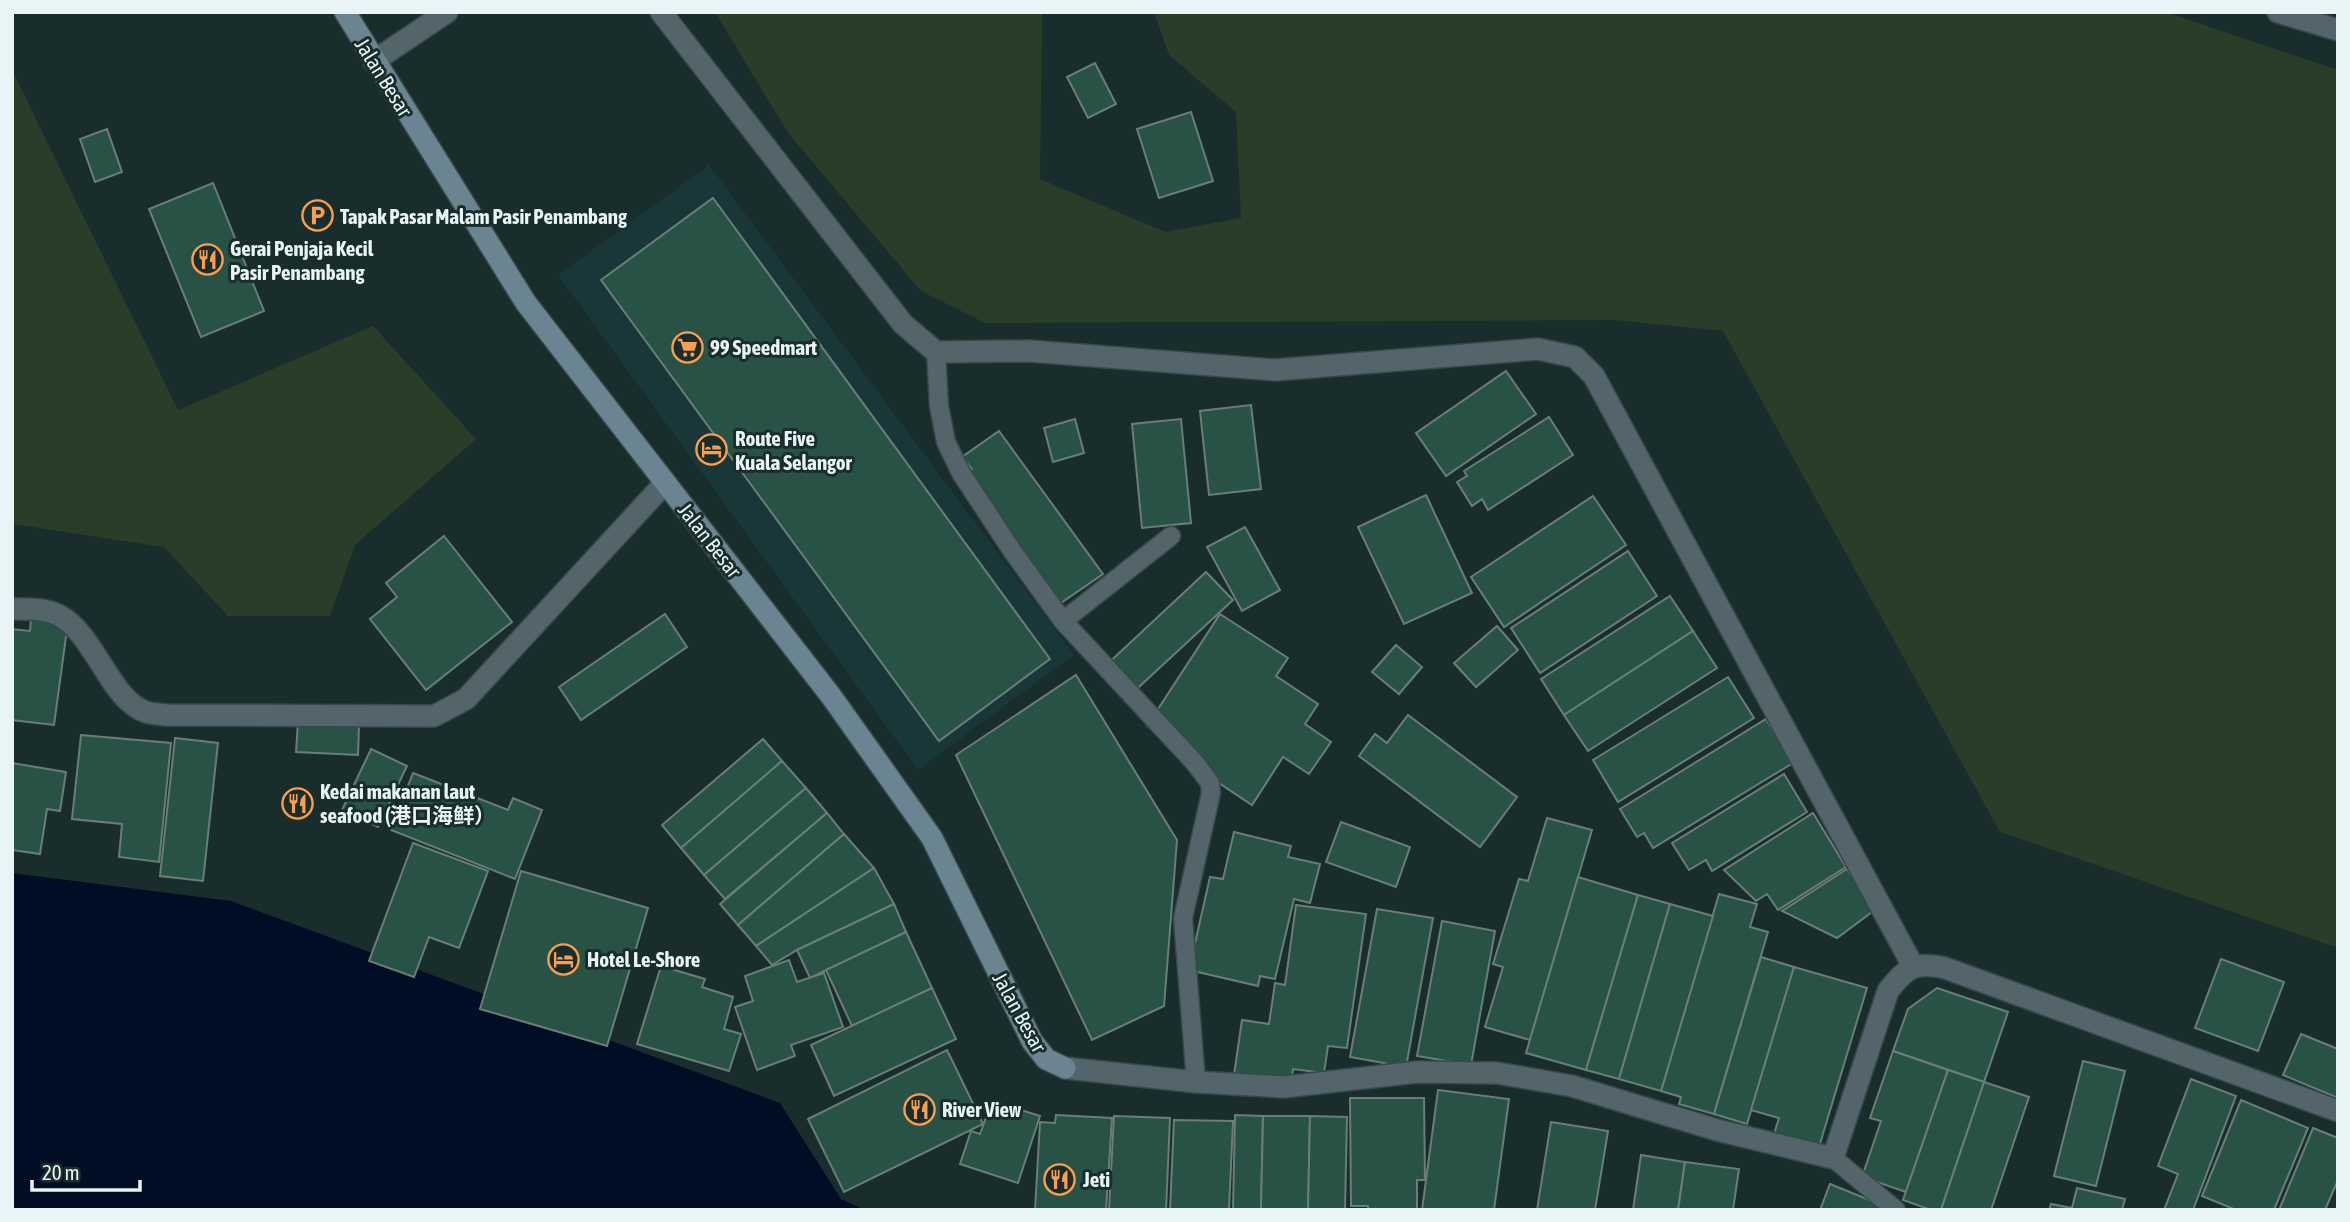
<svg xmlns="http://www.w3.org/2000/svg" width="2350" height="1222" font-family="'Asap Condensed','Noto Sans SC',sans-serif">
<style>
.built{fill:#193739}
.green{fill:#2a3d29}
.water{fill:#000d24}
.building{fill:#275245;stroke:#6a7e77;stroke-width:2}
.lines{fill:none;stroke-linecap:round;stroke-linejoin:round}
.lane-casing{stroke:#364949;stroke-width:21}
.street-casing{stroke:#364949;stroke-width:24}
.secondary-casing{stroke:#364949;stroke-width:24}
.lane{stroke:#53646b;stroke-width:18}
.street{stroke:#53646b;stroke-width:21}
.secondary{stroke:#6a8591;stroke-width:21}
.labels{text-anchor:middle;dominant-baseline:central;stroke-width:6;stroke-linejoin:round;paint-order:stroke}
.street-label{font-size:21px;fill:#e8f4f5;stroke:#192d2d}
.poi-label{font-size:21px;font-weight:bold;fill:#e8f4f5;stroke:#192d2d;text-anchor:start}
</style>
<rect width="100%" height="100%" fill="#192d2d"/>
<polygon class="built" points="709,165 1074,655 918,770 558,275"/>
<g class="green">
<polygon points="715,12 1042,12 1040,179 1165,232 1241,218 1236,112 1169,55 1154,12 2166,12 2338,70 2338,948 2000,832 1723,331 1615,320 985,323 921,291 788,133"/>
<polygon points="12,70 178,410 373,326 476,439 355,545 330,616 228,616 164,547 12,524"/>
</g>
<polygon class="water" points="12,873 231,901 780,1103 841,1199 865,1210 12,1210"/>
<g class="building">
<polygon points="1095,63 1116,104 1088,118 1067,77"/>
<polygon points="1191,112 1213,181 1159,198 1137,129"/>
<polygon points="107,129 122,172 95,182 80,139"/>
<polygon points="213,183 264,311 201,337 149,209"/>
<polygon points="713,198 1050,659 939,741 601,280"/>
<polygon points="1506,371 1536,414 1446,476 1416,433"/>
<polygon points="1251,405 1261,489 1209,495 1200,411"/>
<polygon points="1549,417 1573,455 1488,510 1482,499 1472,506 1457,482 1467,476 1464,471"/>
<polygon points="1075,419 1084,453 1053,462 1044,428"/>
<polygon points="1181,419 1191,523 1142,528 1132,424"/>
<polygon points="999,431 1103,574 1055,607 961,477 972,469 962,457"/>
<polygon points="1426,495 1472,593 1404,624 1358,527"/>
<polygon points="1593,496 1626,545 1504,627 1471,577"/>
<polygon points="1245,527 1280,590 1242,611 1207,547"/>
<polygon points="444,536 512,622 426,690 370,619 397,597 386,583"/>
<polygon points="1628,551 1657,596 1540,673 1511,628"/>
<polygon points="1206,572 1233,600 1128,697 1102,669"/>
<polygon points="1670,596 1693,631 1564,715 1541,679"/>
<polygon points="665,614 687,647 581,720 559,687"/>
<polygon points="1220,614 1288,658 1276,676 1318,704 1305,724 1331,742 1309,774 1283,757 1252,805 1186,761 1191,753 1147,726"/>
<polygon points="31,618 68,622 54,725 12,720 12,629 30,631"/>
<polygon points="1497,626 1518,650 1476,687 1454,663"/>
<polygon points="1693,631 1717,668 1588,751 1564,715"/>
<polygon points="1396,645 1422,667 1399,694 1372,672"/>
<polygon points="1076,675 1177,840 1164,1006 1092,1040 956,755"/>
<polygon points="1728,677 1754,718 1618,802 1593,760"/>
<polygon points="1408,715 1517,797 1480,847 1359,756 1375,734 1387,743"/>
<polygon points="1766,719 1793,763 1653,848 1644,833 1637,837 1620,809"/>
<polygon points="298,722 359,725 358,755 296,752"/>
<polygon points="81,735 171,743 159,862 119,857 122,824 72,819"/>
<polygon points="175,738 218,743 203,881 160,876"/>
<polygon points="763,739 782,761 681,848 662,825"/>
<polygon points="371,749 407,766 378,827 342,810"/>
<polygon points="782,761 806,788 704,875 681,848"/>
<polygon points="12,763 66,772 60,811 47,809 40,854 12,850"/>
<polygon points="413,773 508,810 513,798 542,810 515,879 391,830"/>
<polygon points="1784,774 1807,812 1712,871 1706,860 1689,870 1672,843"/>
<polygon points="806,788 827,813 725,899 704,875"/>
<polygon points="827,813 844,834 738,925 720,904"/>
<polygon points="1813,813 1846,867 1778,910 1767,894 1756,901 1724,870"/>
<polygon points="1547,818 1592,830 1530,1040 1485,1027 1503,967 1493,964 1519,879 1528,881"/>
<polygon points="1341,822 1410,847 1396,887 1326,862"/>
<polygon points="1234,832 1291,846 1288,857 1320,864 1310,903 1294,899 1275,979 1260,976 1258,986 1189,970 1210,877 1223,879"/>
<polygon points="844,834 874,868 756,946 738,925"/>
<polygon points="413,843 488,871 459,948 429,937 414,977 369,961"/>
<polygon points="874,868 894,904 797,950 772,965 756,946"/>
<polygon points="1847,869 1876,909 1837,938 1782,911"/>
<polygon points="521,871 648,908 607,1046 480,1009"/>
<polygon points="1578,877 1638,895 1586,1070 1526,1053"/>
<polygon points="1719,894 1757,904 1750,927 1768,932 1714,1114 1679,1104 1681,1097 1661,1091"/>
<polygon points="1638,895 1670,904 1619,1079 1586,1070"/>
<polygon points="894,904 906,932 810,978 797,950"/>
<polygon points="1670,904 1713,916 1661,1091 1619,1079"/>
<polygon points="1296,905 1366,914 1347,1048 1328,1046 1324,1073 1293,1069 1291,1083 1234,1075 1242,1020 1269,1024 1275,983 1285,985"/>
<polygon points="1377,909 1433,918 1406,1067 1350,1057"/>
<polygon points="1442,921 1495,931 1471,1065 1417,1056"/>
<polygon points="906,932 932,988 852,1026 826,970"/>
<polygon points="1761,957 1794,967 1747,1124 1714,1114"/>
<polygon points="2221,959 2284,982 2258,1051 2195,1028"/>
<polygon points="789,960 797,982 824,973 843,1027 791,1045 795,1056 757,1070 735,1007 753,1001 745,976"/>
<polygon points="661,966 705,979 702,987 733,997 724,1029 741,1034 729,1071 637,1044"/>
<polygon points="1794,967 1867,988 1819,1147 1774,1134 1779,1118 1751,1110"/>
<polygon points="932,988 956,1039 834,1096 811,1045"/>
<polygon points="1937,988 2008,1012 1984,1082 1893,1051 1908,1009"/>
<polygon points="2301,1034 2338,1049 2338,1098 2283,1075"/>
<polygon points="947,1050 983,1124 844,1192 808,1119"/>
<polygon points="1893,1051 1948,1070 1906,1192 1862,1177 1881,1121 1870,1118"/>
<polygon points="2083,1061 2125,1071 2096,1186 2054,1176"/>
<polygon points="1948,1070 1984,1082 1941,1210 1931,1210 1903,1200"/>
<polygon points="2191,1079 2236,1096 2193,1210 2164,1210 2178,1174 2158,1166"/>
<polygon points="1984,1082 2029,1097 1991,1210 1941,1210"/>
<polygon points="1438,1090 1509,1099 1494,1210 1422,1210"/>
<polygon points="1350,1098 1424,1098 1425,1180 1417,1180 1417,1210 1368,1210 1368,1206 1351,1206"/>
<polygon points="2241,1100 2308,1128 2274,1210 2236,1210 2202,1196"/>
<polygon points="992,1101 1040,1116 1018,1183 960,1164 971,1131 980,1134"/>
<polygon points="1056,1115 1112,1118 1106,1210 1035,1210 1040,1122 1055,1123"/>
<polygon points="1235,1115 1263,1116 1261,1210 1233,1210"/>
<polygon points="1114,1116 1170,1118 1166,1210 1109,1210"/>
<polygon points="1263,1116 1310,1116 1308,1210 1261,1210"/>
<polygon points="1310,1116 1347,1117 1345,1210 1308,1210"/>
<polygon points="1174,1120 1233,1121 1229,1210 1170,1210"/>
<polygon points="1551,1122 1608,1131 1595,1210 1537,1210"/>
<polygon points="2313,1128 2338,1138 2338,1180 2325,1210 2279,1210"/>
<polygon points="1641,1155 1685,1162 1678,1210 1633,1210"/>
<polygon points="1685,1162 1739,1169 1733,1210 1678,1210"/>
<polygon points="1830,1184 1894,1210 1820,1210"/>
<polygon points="2077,1188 2125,1199 2122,1210 2049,1210 2051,1204 2072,1208"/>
</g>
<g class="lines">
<defs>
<g id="lane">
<polyline points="936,352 939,406 946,442 961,473 1013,552 1063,621 1171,536"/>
<polyline points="1063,621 1195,763 1210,783 1211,793 1183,918 1196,1082"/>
<polyline points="1833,1158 1896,1210"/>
</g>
<g id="street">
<polyline points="661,12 903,324 936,352 1029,351 1275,370 1538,349 1575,357 1594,376 1913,966"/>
<polyline points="2278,12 2338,30"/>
<polyline points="374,61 447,12"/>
<path d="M12,609C27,609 46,608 60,616C95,635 111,701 146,712C152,714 160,714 167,715L434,716L466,699L665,483"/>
<path d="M1065,1068L1196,1082L1284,1087L1417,1072L1497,1073L1572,1086L1717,1130L1833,1158L1888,991C1907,967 1915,961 1945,968L2338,1111"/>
</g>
<polyline id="secondary" points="345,12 526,303 831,696 932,838 1032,1041 1046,1059 1065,1068"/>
</defs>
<use href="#lane" class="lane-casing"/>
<use href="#street" class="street-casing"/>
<use href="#secondary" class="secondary-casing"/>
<use href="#lane" class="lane"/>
<use href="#street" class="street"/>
<use href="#secondary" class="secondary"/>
</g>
<defs>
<symbol id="parking-ring" viewBox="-11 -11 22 22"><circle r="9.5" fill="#192d2d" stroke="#fa9f4f" stroke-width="1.5"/><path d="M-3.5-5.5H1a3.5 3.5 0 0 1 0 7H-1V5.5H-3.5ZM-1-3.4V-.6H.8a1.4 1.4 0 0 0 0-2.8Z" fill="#fa9f4f"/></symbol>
<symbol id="restaurant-ring" viewBox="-11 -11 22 22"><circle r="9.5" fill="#192d2d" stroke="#fa9f4f" stroke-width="1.5"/><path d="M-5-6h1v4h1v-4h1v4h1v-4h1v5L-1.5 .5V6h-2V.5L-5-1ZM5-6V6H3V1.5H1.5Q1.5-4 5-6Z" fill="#fa9f4f"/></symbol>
<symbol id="supermarket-ring" viewBox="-11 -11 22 22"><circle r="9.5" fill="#192d2d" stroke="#fa9f4f" stroke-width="1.5"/><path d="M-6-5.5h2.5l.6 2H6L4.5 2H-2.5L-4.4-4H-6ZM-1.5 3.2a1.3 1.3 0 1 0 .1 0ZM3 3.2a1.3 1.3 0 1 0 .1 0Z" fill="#fa9f4f"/></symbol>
<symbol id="hotel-ring" viewBox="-11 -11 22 22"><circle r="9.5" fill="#192d2d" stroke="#fa9f4f" stroke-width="1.5"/><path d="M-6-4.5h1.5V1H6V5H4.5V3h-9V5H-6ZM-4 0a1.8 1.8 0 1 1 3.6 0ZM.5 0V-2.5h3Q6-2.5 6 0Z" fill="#fa9f4f"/></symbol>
</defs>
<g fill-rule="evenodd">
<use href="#parking-ring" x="300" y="198" width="35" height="35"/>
<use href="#restaurant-ring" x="190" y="242" width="35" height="35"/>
<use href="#supermarket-ring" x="670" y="330" width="35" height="35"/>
<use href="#hotel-ring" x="694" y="432" width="35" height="35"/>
<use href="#restaurant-ring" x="280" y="786" width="35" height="35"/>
<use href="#hotel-ring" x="546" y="942" width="35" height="35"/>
<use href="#restaurant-ring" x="902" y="1092" width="35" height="35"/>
<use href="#restaurant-ring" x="1042" y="1162" width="35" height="35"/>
</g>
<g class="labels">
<g class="street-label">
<text transform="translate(384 77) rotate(58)">Jalan Besar</text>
<text transform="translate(710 540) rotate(52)">Jalan Besar</text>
<text transform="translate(1020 1012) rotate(61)">Jalan Besar</text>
</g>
<g class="poi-label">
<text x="340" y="216">Tapak Pasar Malam Pasir Penambang</text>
<text x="230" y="248">Gerai Penjaja Kecil<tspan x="230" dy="24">Pasir Penambang</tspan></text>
<text x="710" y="347">99 Speedmart</text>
<text x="735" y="438">Route Five<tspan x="735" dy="24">Kuala Selangor</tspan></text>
<text x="320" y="791">Kedai makanan laut<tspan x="320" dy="24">seafood (港口海鲜）</tspan></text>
<text x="587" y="959">Hotel Le-Shore</text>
<text x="942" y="1109">River View</text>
<text x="1083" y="1179">Jeti</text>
</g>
</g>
<rect width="2350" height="1222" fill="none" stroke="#e8f4f5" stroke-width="28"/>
<path d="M32 1180v10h108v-10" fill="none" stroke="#e8f4f5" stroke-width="3.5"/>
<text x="42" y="1180" font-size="21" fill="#e8f4f5" stroke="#192d2d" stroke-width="5" paint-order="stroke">20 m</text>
</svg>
